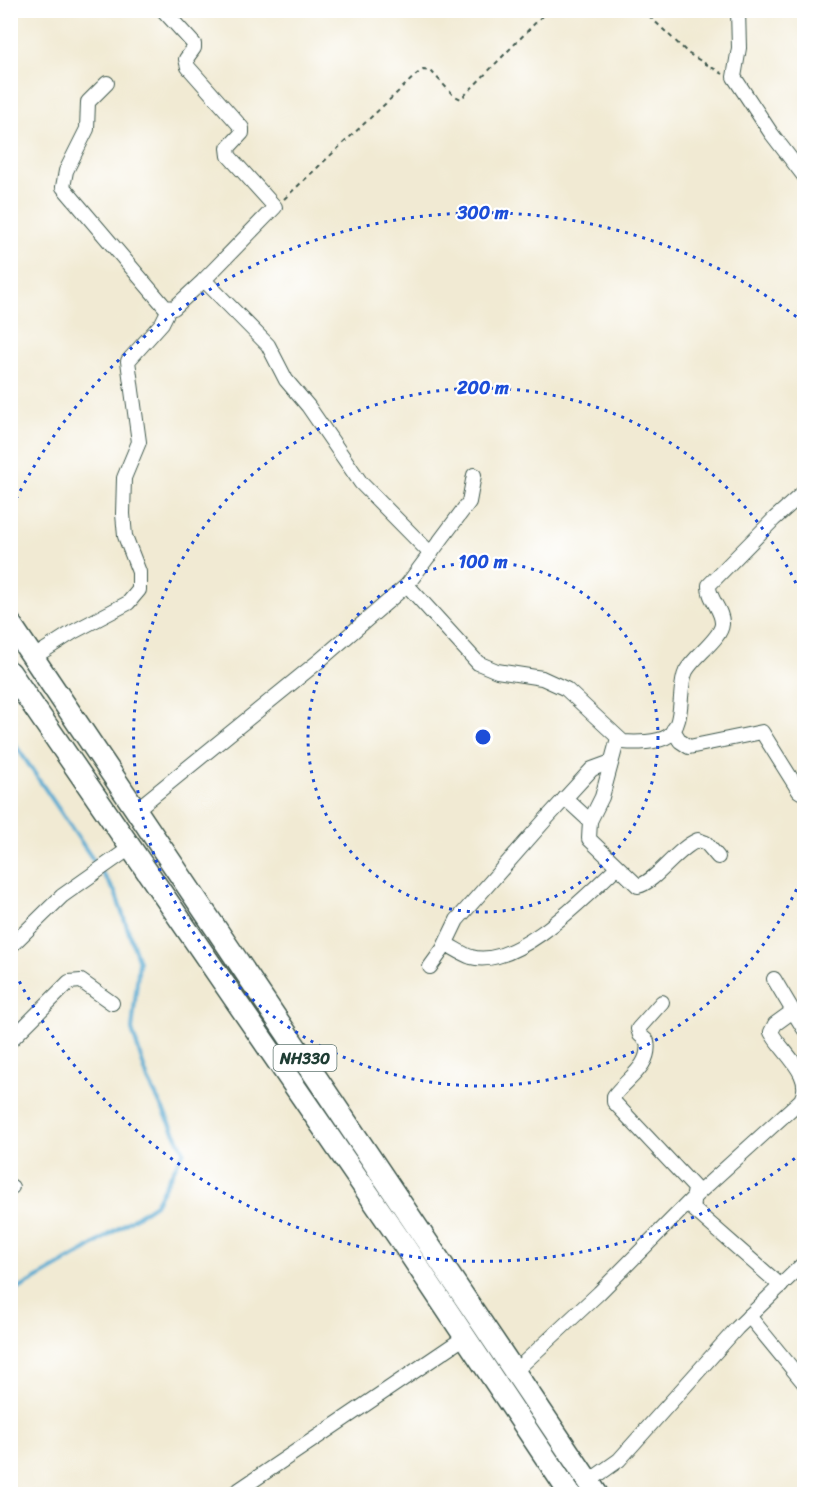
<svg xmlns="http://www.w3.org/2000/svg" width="815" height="1505" font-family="Sriracha,sans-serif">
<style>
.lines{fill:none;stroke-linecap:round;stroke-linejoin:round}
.stream{stroke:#54a9d0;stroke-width:4}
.minor-casing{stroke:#3e574c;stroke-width:16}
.highway-casing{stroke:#3e574c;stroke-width:24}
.path{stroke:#3e574c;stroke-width:2;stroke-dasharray:4.5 4.5;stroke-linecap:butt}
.minor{stroke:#fff;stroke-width:14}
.highway{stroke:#fff;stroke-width:21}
.ring{fill:none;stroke:#1d4ed8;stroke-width:3;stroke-dasharray:3 6}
.labels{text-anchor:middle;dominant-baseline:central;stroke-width:4.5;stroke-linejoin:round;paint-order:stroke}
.shield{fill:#fff;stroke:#627771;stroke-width:1.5}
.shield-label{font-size:16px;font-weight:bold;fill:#1f3d34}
.centre{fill:#1d4ed8;stroke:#fff;stroke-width:3}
.ring-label{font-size:18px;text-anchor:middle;font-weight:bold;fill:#1d4ed8;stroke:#fff;stroke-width:4.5;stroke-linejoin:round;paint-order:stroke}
</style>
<rect width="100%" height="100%" fill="#fff"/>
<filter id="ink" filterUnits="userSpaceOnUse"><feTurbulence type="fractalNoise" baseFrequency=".0167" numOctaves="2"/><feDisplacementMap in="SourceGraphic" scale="12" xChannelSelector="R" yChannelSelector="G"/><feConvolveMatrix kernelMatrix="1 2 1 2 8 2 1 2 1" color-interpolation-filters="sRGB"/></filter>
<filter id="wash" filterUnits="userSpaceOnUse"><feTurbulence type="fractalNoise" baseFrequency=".008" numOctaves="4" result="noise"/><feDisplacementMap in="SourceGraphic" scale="24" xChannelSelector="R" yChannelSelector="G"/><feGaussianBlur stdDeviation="1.35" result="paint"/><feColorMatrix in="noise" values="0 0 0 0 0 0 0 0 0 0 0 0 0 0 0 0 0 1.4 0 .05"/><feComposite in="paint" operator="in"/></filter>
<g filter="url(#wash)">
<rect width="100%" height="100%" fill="#f1ead3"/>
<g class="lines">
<polyline class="stream" points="10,737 115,892 139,962 132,1030 148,1080 184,1151 155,1204 86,1250 10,1294"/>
</g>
</g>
<g filter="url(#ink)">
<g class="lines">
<defs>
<g id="minor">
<polyline points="163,10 194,44 194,48 186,59 188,67 242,128 242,133 228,148 229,156 275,207 204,280 268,345 286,380 308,406 361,483 431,554"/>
<polyline points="738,10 739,48 734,77 771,133 804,176"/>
<polyline points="107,83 88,102 87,129 66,171 63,187 165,307 174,308 204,280"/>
<path d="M407,585L478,663L497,671L542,678L566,689L623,742C635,743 658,743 668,736C686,723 677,689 686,671C694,656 721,639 722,624C723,610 708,599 709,585L774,519L804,492"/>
<polyline points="34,657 73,632 128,603 139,590 139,572 125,536 123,514 124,478 139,442 128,361 162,323 169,309"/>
<polyline points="673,730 680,741 689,747 762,732 799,791 804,794"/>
<path d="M565,798L590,821L589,839L638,886C656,882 676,849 698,840L706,843L718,857"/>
<polyline points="137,809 319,661 407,585 469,502 474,475"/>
<polyline points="590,821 602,797 618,738"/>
<path d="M446,944C454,948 462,954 471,957C516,970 587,895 617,867"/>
<polyline points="10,947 62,896 130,848"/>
<polyline points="430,967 443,949 457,920 546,819 592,769 611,762"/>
<path d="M662,1002L638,1029L640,1035L647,1041C652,1066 626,1079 614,1096V1102L695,1188L692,1208L781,1286"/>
<polyline points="793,1011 804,1029"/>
<polyline points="10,1041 69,982 81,981 112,1003"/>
<polyline points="10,1186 12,1187"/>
<polyline points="749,1316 804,1383"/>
<path d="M513,1373L599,1293L694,1197L801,1100C815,1075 781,1052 771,1032L775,1024L793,1011L774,979"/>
<polyline points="588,1482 619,1460 737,1328 804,1263"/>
<polyline points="233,1494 465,1337"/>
</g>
<g id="highway">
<polyline points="10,623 597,1494"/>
<polyline points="10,672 405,1247 570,1494"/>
</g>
</defs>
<use href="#minor" class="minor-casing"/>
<use href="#highway" class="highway-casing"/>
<g class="path">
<polyline points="643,10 689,54 723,74"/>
<polyline points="284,199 417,74 423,70 431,71 453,95 461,99 548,10"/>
</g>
<use href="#minor" class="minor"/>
<use href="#highway" class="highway"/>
</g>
</g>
<g class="ring">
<circle cx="483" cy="737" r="175"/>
<path d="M804 873A349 349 0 1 1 804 601"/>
<path d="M802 1153A524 524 0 0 1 12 967M12 507A524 524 0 0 1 802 321"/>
</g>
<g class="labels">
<rect class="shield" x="273.5" y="1045" width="63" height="26" rx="4.5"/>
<g class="shield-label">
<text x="305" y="1058">NH330</text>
</g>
</g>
<circle cx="483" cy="737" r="9" class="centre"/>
<g class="ring-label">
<text x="483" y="219">300 m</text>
<text x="483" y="394">200 m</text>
<text x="483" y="568">100 m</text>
</g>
<rect width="815" height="1505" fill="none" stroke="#fff" stroke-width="36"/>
</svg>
